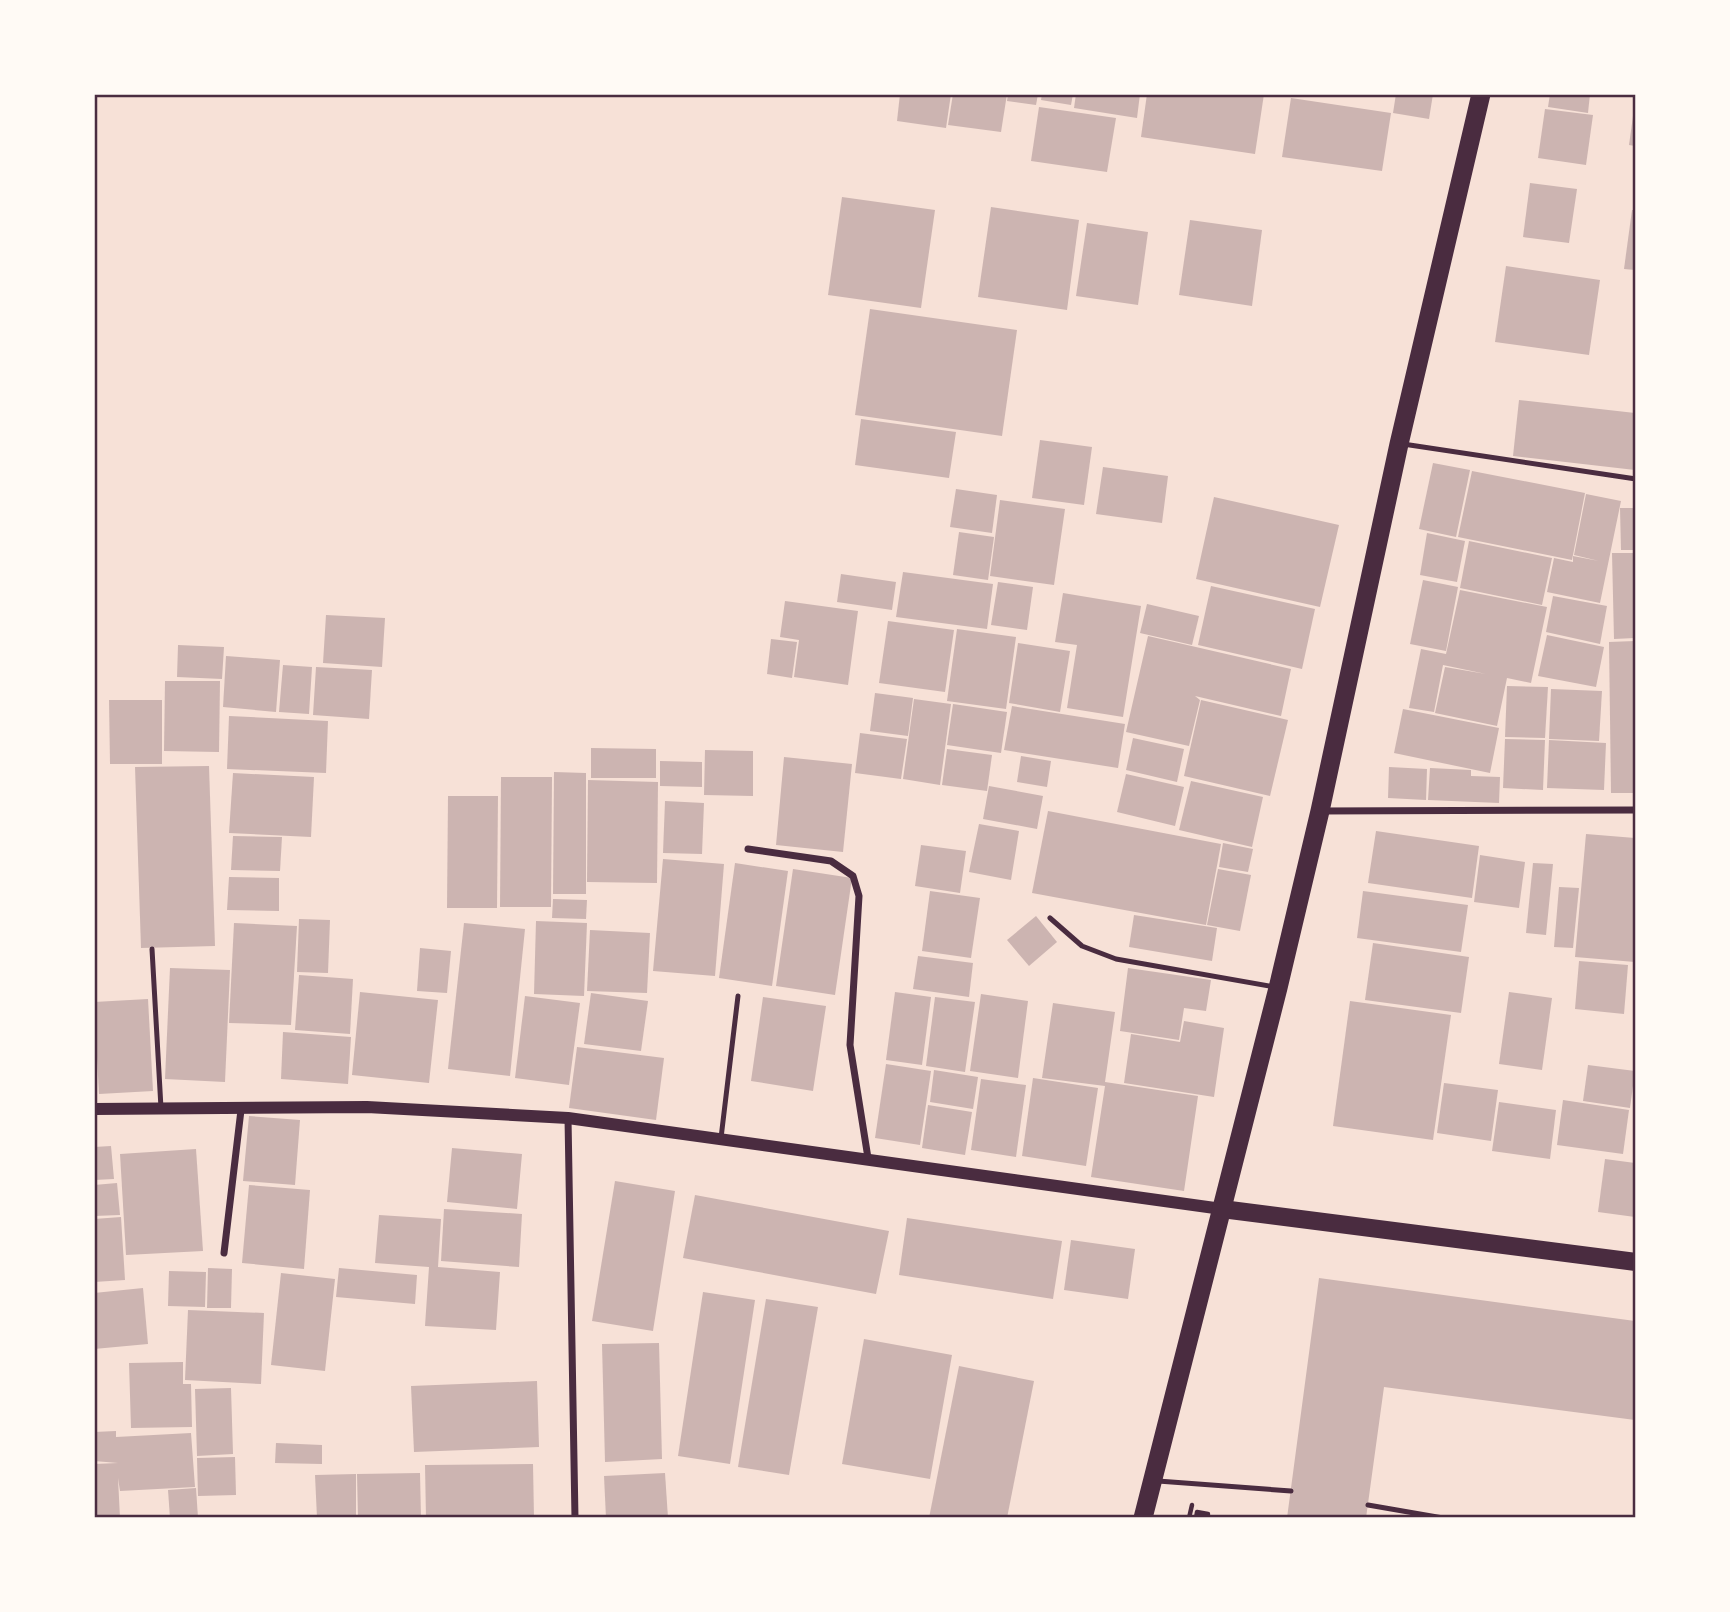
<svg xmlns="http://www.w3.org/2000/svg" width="1730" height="1612" font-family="'DM Sans',sans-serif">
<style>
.building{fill:#ccb4b1}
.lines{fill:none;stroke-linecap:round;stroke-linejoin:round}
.path{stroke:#4a2c40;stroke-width:4.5}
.service{stroke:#4a2c40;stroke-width:5}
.minor{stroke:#4a2c40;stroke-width:7}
.tertiary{stroke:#4a2c40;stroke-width:12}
.primary{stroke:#4a2c40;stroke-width:18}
.trunk{stroke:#4a2c40;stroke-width:19}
.neatline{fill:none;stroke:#4a2c40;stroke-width:2.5}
</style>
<rect width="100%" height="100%" fill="#f7e1d7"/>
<g class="building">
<polygon points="900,94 951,94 946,128 897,121"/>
<polygon points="953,94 1007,94 1001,132 948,125"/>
<polygon points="1008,94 1038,94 1036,105 1007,101"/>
<polygon points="1042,94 1073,94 1071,105 1041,100"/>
<polygon points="1076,94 1140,94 1137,118 1074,108"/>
<polygon points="1147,94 1264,94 1255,154 1141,137"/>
<polygon points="1396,94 1433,94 1429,119 1393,113"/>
<polygon points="1550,94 1590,94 1588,113 1548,107"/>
<polygon points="1291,98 1391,113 1382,171 1282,157"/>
<polygon points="1039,107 1116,118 1107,172 1031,161"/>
<polygon points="1545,109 1593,115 1586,165 1538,158"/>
<polygon points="1634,109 1635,109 1635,146 1629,145"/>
<polygon points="1530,183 1577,189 1569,243 1523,237"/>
<polygon points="842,197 935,210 921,308 828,295"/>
<polygon points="991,207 1079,220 1067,310 978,297"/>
<polygon points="1632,210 1635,210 1635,270 1624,269"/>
<polygon points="1190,220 1262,230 1252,306 1179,295"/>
<polygon points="1087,223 1148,232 1138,305 1076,296"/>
<polygon points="1506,266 1600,280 1589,355 1495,342"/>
<polygon points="870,309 1017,330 1002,436 855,415"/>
<polygon points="1519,400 1635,413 1635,470 1513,456"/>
<polygon points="861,419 956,432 949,478 855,465"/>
<polygon points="1040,440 1092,447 1084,505 1032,498"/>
<polygon points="1433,463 1470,470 1456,537 1419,529"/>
<polygon points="1103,467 1168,476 1162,523 1096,514"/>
<polygon points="1472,471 1585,493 1572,560 1458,537"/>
<polygon points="956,489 997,495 992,533 950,527"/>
<polygon points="1586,494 1621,501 1600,603 1547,592 1554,558 1573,562 1573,556 1599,561 1574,555"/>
<polygon points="1214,497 1339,525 1320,607 1196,579"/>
<polygon points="1000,500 1065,509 1054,585 990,576"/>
<polygon points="1620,508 1635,508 1635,550 1621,550"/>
<polygon points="959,532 994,537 988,580 953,575"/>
<polygon points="1427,533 1465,541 1457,582 1420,575"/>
<polygon points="1469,541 1552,558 1542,605 1460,588"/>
<polygon points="1612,553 1635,553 1635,638 1614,639"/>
<polygon points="903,572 993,584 987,629 896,617"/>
<polygon points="841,574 896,582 892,610 837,602"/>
<polygon points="1423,580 1458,587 1446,651 1410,644"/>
<polygon points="998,582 1033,587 1027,630 991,625"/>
<polygon points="1211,586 1315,609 1302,669 1198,645"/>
<polygon points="1460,590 1547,607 1531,683 1507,678 1497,726 1435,713 1445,667 1486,674 1443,665 1434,712 1409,708 1421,649 1446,654"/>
<polygon points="1063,593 1141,606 1123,717 1067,708 1077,645 1055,642"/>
<polygon points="1553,596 1607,606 1600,644 1546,632"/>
<polygon points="785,601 858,611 848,685 794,677 799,640 780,637"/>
<polygon points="1147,604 1199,616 1192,645 1140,633"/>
<polygon points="326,615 385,618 382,667 323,663"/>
<polygon points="888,621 954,630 945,692 879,683"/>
<polygon points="957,629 1016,637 1006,709 947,701"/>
<polygon points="1547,635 1604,647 1596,687 1538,676"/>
<polygon points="1148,636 1291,669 1281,716 1195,696 1200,700 1189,746 1126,732"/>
<polygon points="771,639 797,642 792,678 767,674"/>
<polygon points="1635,641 1635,793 1611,793 1609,642"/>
<polygon points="1018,643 1070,651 1060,712 1009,703"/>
<polygon points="178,645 224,647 222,679 177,677"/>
<polygon points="226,656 280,660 276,712 223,707"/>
<polygon points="283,665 312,667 309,714 279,712"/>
<polygon points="316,667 372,670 369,719 313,715"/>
<polygon points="165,681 220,681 219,752 164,751"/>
<polygon points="1507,686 1548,687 1545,738 1505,737"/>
<polygon points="1551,689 1602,691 1599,741 1549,739"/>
<polygon points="875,693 913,698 908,736 870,731"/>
<polygon points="914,699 951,704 940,785 903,779"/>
<polygon points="109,700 162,700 162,764 110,764"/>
<polygon points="1201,700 1288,720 1270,796 1184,776"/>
<polygon points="953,704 1007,712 1001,753 947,745"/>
<polygon points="1012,706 1125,724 1118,768 1004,750"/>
<polygon points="1403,709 1499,728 1490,773 1394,753"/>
<polygon points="229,716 328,721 326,773 227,769"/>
<polygon points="860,733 907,739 901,779 855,773"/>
<polygon points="1133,738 1184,749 1177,782 1126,770"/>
<polygon points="1505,739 1545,740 1543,790 1503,788"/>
<polygon points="1549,740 1606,743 1604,790 1547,788"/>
<polygon points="591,748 656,749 656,778 591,778"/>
<polygon points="947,749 992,755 987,791 942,785"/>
<polygon points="705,750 753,751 753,796 704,795"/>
<polygon points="1021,756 1051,761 1047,787 1017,782"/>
<polygon points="784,757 852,764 843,852 776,845"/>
<polygon points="660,761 702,762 702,787 660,786"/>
<polygon points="209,766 215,946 141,948 135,767"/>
<polygon points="1389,767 1427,769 1426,800 1388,798"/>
<polygon points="1430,768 1471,770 1471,776 1500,777 1499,803 1428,800"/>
<polygon points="554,772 586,773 586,894 553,894"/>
<polygon points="233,773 314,777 311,837 229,833"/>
<polygon points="1126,774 1184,787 1175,826 1117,812"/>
<polygon points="501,777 552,777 551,907 500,907"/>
<polygon points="588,780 658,782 657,883 587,882"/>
<polygon points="1191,781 1263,797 1252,847 1179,830"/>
<polygon points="989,786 1043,796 1037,829 983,819"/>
<polygon points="448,796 498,796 497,908 447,908"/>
<polygon points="665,801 704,803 702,854 663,853"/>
<polygon points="1048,811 1221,844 1206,925 1032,893"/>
<polygon points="979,824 1019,831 1011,880 969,872"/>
<polygon points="1376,831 1479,846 1472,898 1368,883"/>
<polygon points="1586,834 1635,838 1635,962 1575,957"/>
<polygon points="233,836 282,837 280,871 231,870"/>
<polygon points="1223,843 1253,849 1248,872 1219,867"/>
<polygon points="921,845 966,851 960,893 915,886"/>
<polygon points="1480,855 1525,862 1519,908 1474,902"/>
<polygon points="663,859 724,864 715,976 653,971"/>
<polygon points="735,863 788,871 772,986 719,978"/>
<polygon points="1533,863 1553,864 1546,935 1526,933"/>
<polygon points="793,869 852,878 835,995 776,986"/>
<polygon points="1218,869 1251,875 1240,931 1207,925"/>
<polygon points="229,877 279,878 279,911 227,910"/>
<polygon points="1559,887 1579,888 1573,948 1554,947"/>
<polygon points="930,891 980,898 971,958 922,951"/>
<polygon points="1363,891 1468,905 1461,952 1357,938"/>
<polygon points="553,899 587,900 586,919 552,918"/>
<polygon points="1134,915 1217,928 1212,961 1129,947"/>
<polygon points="1036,916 1057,942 1029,966 1007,940"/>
<polygon points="299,919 330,920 328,973 297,972"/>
<polygon points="536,921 587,923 584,996 534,994"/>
<polygon points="234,923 297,926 291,1025 229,1023"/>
<polygon points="464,923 525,929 510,1076 448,1069"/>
<polygon points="590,930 650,933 647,993 587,991"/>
<polygon points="1373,943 1469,957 1461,1013 1365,1000"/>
<polygon points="420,948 451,951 447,993 417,991"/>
<polygon points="918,956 973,963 969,997 913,989"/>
<polygon points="1579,961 1628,965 1624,1014 1575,1009"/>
<polygon points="170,968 230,970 225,1082 165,1079"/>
<polygon points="1128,968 1211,980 1206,1011 1184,1008 1179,1040 1120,1031"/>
<polygon points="299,975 353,979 350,1034 295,1030"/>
<polygon points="360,992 438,1000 429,1083 352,1075"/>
<polygon points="895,992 931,997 922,1065 886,1060"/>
<polygon points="1509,992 1552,998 1542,1070 1499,1064"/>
<polygon points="591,993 648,1001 641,1051 584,1044"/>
<polygon points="981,994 1028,1001 1018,1078 970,1071"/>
<polygon points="525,996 580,1003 569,1085 515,1078"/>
<polygon points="763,997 826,1006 813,1091 751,1081"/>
<polygon points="935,997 975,1002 965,1072 926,1066"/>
<polygon points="148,999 153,1091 99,1094 94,1002"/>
<polygon points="1350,1001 1451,1015 1433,1140 1333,1126"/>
<polygon points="1053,1003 1115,1012 1105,1082 1198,1096 1184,1191 1091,1177 1105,1086 1042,1078"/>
<polygon points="1184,1021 1224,1028 1214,1097 1124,1083 1131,1034 1180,1042"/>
<polygon points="283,1032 351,1037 348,1084 281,1079"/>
<polygon points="577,1047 664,1058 656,1120 569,1108"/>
<polygon points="886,1064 931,1071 920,1145 875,1138"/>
<polygon points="1588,1065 1635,1071 1630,1108 1583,1101"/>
<polygon points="934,1070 978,1077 973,1109 930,1102"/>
<polygon points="1033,1078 1098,1088 1086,1166 1022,1156"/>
<polygon points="981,1079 1026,1085 1016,1157 971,1150"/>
<polygon points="1444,1083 1498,1090 1491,1141 1437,1133"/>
<polygon points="1563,1100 1629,1110 1623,1154 1557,1145"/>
<polygon points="1499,1102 1556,1110 1550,1159 1492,1151"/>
<polygon points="928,1105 972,1112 965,1155 922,1148"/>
<polygon points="249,1116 300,1120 295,1185 243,1181"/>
<polygon points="111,1146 114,1179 94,1180 94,1147"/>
<polygon points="452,1148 522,1154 517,1209 447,1202"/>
<polygon points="196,1149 203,1251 126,1255 120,1154"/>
<polygon points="1605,1159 1635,1163 1635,1217 1598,1212"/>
<polygon points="615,1181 675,1191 653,1331 592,1321"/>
<polygon points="117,1183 120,1215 94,1216 94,1185"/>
<polygon points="249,1185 310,1190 304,1269 242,1263"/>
<polygon points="695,1195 889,1231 876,1294 683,1258"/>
<polygon points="444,1209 522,1214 519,1267 441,1261"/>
<polygon points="379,1215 441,1219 438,1267 500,1272 496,1330 425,1326 429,1267 375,1263"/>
<polygon points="121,1217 125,1280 94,1282 94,1219"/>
<polygon points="907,1218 1062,1241 1053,1299 899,1275"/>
<polygon points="1071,1240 1135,1249 1128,1299 1064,1290"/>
<polygon points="208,1268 232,1269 231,1308 207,1308"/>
<polygon points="339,1268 417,1275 415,1304 336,1297"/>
<polygon points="169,1271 206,1272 205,1307 168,1306"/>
<polygon points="281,1273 335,1279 325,1371 271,1365"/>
<polygon points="1319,1278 1635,1321 1635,1420 1384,1387 1366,1518 1287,1518"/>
<polygon points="143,1288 148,1344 94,1349 94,1293"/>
<polygon points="703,1292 755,1300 730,1464 678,1456"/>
<polygon points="766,1299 818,1307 789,1475 738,1467"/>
<polygon points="188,1310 264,1313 261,1384 185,1380"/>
<polygon points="864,1339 952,1355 930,1479 842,1464"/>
<polygon points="659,1343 662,1459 605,1462 602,1344"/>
<polygon points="183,1362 183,1384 191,1384 192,1427 131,1428 129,1363"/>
<polygon points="959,1366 1034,1381 1007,1518 929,1518"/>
<polygon points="537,1381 539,1447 414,1452 411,1386"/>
<polygon points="231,1388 233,1454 197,1456 195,1389"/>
<polygon points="116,1431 116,1437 191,1433 195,1487 120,1491 118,1478 120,1518 94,1518 94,1464 118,1463 94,1461 94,1432"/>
<polygon points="276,1443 322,1445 322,1464 275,1463"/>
<polygon points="235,1457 236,1495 198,1496 197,1458"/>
<polygon points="533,1464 534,1518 426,1518 425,1465"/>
<polygon points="420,1473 421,1518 358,1518 357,1474"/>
<polygon points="665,1473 668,1518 606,1518 604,1476"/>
<polygon points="356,1474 356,1518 317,1518 315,1475"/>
<polygon points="196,1488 198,1518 170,1518 168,1490"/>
</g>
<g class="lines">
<g class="path">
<polyline points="1189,1518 1192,1505"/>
<polyline points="1196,1518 1197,1512 1208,1514 1207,1518"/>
</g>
<g class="service">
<polyline points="1403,444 1636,479"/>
<polyline points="1050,918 1082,946 1116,959 1275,987"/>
<polyline points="152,949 161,1108"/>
<polyline points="721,1138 738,996"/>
<polyline points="1158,1481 1291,1491"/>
<polyline points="1368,1505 1443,1518"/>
</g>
<g class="minor">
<polyline points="1320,811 1636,810"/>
<polyline points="748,849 831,861 853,876 859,896 850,1045 868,1158"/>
<polyline points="568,1118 575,1518"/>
<polyline points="224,1253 241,1110"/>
</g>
<polyline class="tertiary" points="94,1109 367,1107 568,1118 1222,1209"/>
<polyline class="primary" points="1222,1209 1636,1262"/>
<polyline class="trunk" points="1143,1518 1278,988 1320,811 1399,444 1481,94"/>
</g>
<rect width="1730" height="1612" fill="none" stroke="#fffaf5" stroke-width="192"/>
<rect x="96" y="96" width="1538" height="1420" class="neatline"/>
</svg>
